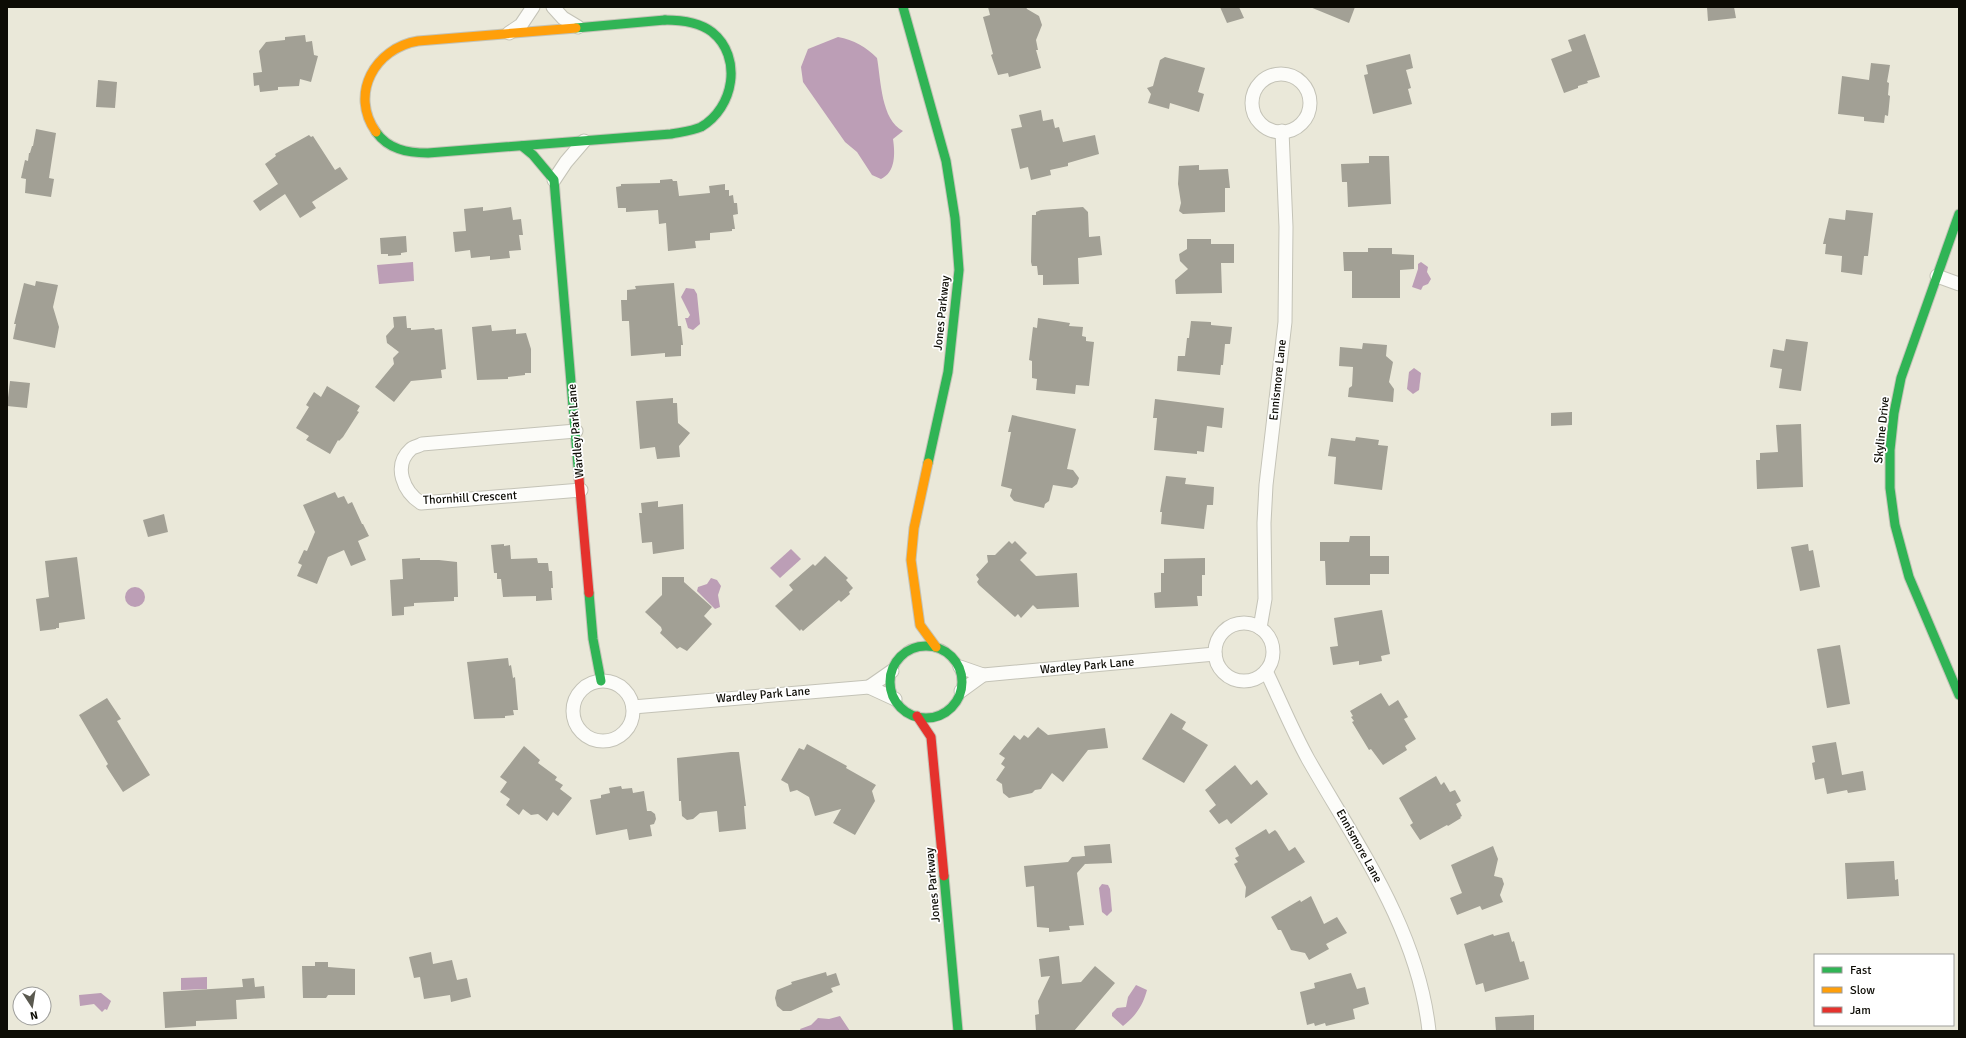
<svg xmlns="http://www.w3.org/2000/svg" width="1966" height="1038" font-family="Signika,sans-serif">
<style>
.water{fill:#bc9eb6}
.building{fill:#a2a095}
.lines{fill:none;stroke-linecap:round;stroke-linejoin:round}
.street-casing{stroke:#c4c3b7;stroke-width:15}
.fast-casing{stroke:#c4c3b7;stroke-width:11}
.slow-casing{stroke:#c4c3b7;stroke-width:11}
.jam-casing{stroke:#c4c3b7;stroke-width:11}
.street{stroke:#fcfcf9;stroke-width:13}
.fast{stroke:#30b455;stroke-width:9}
.slow{stroke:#ff9f0a;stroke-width:9}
.jam{stroke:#e5322d;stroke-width:9}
.labels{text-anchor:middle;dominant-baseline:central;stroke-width:3.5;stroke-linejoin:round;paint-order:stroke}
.street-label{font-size:12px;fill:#0d0c05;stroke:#fff}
</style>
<rect width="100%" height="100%" fill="#eae8d9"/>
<g class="water">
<path d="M838,37C854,40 866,47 877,58C881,80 881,120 903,131L893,139C895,153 896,172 881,179L872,175L857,152L845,142L803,82L801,67L808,49Z"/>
<polygon points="413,262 414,281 379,284 377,265"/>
<polygon points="1421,262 1428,267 1427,272 1431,279 1428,284 1423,286 1421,290 1412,287 1418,269 1418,264"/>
<polygon points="686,288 694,289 697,294 700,324 693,330 688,328 685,318 688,318 690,315 681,297"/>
<polygon points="1414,368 1421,373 1419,390 1413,394 1407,389 1409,372"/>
<polygon points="791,549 801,559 780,578 770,568"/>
<polygon points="711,578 717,580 721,586 718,595 720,607 715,609 697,591 698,587 707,584"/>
<circle cx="135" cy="597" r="10"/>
<polygon points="1102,884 1108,885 1110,889 1112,911 1107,916 1102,912 1099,888"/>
<polygon points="207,977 207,989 181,990 181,978"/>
<path d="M1136,985L1147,990C1143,1005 1136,1016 1123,1026L1112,1016V1013L1117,1008L1126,1007L1128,997Z"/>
<polygon points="101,993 111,1001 107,1010 105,1009 102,1012 94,1004 80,1006 79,995"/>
<polygon points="840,1016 850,1031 801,1031 800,1029 811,1025 818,1018 829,1019"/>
</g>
<g class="building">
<polygon points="988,7 1026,7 1027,9 1039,16 1042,25 1036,40 1038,50 1036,50 1041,68 1009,77 1008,73 998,75 991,55 993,54 983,17 990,15"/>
<polygon points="1220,7 1239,7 1244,18 1227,23"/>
<polygon points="1310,7 1355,7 1349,23"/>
<polygon points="1707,7 1734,7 1736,18 1708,21"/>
<polygon points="1585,34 1600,77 1587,81 1588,83 1578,86 1578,88 1564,93 1551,59 1572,51 1568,40"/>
<polygon points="305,35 306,42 312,41 314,55 318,56 311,82 300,79 299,86 278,87 278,90 260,92 259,85 254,86 253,73 262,72 259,51 266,42 285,40 285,37"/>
<polygon points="1410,54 1413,68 1406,70 1411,88 1408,89 1412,104 1373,114 1364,75 1368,74 1366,65"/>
<polygon points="1165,57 1205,68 1198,92 1204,94 1199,112 1170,103 1169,109 1148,103 1151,94 1147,88 1153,86 1160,60"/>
<polygon points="1871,63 1890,65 1887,82 1889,83 1888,95 1890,96 1888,116 1885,115 1884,123 1864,121 1864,117 1838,114 1842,76 1869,80"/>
<polygon points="98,80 117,82 115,108 96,107"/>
<polygon points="1041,110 1043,121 1053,119 1055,128 1059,127 1063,142 1095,135 1099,154 1068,163 1068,166 1050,170 1051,175 1031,180 1028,167 1020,169 1011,129 1022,127 1019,115"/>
<polygon points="36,129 56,133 49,178 54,179 51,197 25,193 26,179 21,178 25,160 28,161 29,153 30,153 32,146 33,146"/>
<polygon points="309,135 311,137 313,136 335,170 340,167 348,179 312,202 316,208 300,218 285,194 260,211 253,201 278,184 265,164 276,156 275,154"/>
<polygon points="1369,156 1389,156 1391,204 1348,207 1347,182 1342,182 1341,164 1369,163"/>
<polygon points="1199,165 1199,170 1228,169 1230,188 1225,188 1225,212 1183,214 1179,211 1181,203 1178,184 1179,166"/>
<polygon points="672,179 673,181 677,181 679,196 710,193 709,186 725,184 725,190 729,190 729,196 733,195 734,203 737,203 738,214 733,215 735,229 732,229 732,231 710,233 710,240 695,241 696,248 668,251 666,223 659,224 658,210 626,212 626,208 618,208 616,187 621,186 621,184 660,183 660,180"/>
<polygon points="483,207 483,211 511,207 513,220 521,219 523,235 519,235 521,250 509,251 510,258 490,260 490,256 471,258 470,250 455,252 453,232 466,231 464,209"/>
<polygon points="1083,207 1088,212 1089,237 1100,236 1102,255 1078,258 1079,284 1043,285 1043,275 1038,275 1037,266 1032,266 1031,262 1032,215 1036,215 1036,212 1041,210"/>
<polygon points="1846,210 1873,213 1868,256 1864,256 1862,275 1841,272 1842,256 1825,254 1826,244 1823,244 1829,218 1845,220"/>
<polygon points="406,236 407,252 401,253 401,255 388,256 388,254 381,254 380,238"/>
<polygon points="1187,239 1211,239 1211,244 1234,244 1234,263 1221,263 1222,293 1176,294 1175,280 1188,269 1180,261 1179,254 1187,249"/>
<polygon points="1368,248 1392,248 1392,254 1414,255 1414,269 1400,270 1400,298 1352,298 1352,271 1344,271 1343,252 1368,252"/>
<polygon points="36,281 58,285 53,307 59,327 55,348 13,339 16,324 14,324 24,283 35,286"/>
<polygon points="674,283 678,326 681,326 683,345 681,345 681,356 665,357 665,353 631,356 629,321 622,321 621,300 627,300 627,290 636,289 635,286"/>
<polygon points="406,316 407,328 411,328 411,330 434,328 435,330 442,329 446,369 441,370 442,378 411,381 394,402 375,387 394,364 393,358 399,352 387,343 386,336 394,327 393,317"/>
<polygon points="1038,318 1070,323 1069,326 1083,327 1082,336 1086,337 1086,341 1094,342 1089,386 1076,385 1075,394 1036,390 1037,379 1032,378 1032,361 1029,360 1033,327 1037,328"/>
<polygon points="1191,321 1211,322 1211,325 1232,327 1230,344 1225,344 1223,365 1221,365 1220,375 1177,371 1178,356 1185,356 1187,338 1189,338"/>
<polygon points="491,325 492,331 516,329 516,334 526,333 531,349 531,373 525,373 525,375 508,377 508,379 477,380 472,327"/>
<polygon points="1786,339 1808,342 1801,391 1779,388 1782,369 1770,367 1773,349 1784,351"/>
<polygon points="1363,343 1387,345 1386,356 1393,362 1389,382 1394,389 1393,402 1348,397 1349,388 1352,386 1353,367 1339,366 1340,347 1362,349"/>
<polygon points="10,381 30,383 27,408 7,406"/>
<polygon points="327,386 360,406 357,411 359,412 343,437 339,441 338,440 330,454 306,440 309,436 296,428 309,407 306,405 314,392 321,397"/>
<polygon points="673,398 673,403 677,403 678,423 690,433 679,446 680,457 657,459 655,447 640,449 636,401"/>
<polygon points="1155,399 1224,408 1222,428 1207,426 1204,452 1197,451 1197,454 1154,450 1157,418 1153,418"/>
<polygon points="1572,412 1572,425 1551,426 1551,413"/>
<polygon points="1012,415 1076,429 1067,469 1073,470 1079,478 1077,484 1072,488 1053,485 1049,501 1045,504 1044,508 1014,501 1010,496 1012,489 1001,486 1011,432 1008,432"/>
<polygon points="1801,424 1803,487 1757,489 1756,460 1760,460 1760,453 1778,452 1776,425"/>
<polygon points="1356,437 1379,440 1378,445 1388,446 1382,490 1334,484 1336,457 1328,456 1331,438 1355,441"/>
<polygon points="1166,476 1186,478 1185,484 1214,487 1213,505 1207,505 1204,529 1161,524 1162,512 1160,512"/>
<polygon points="335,492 338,498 344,496 348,504 352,502 362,524 363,524 369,536 358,541 366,560 351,566 344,550 328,557 317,584 297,576 302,565 298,563 304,550 307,551 315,532 303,505"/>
<polygon points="658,501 658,507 683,504 684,549 653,554 652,542 642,543 639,513 642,513 641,503"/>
<polygon points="164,514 168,532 148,537 143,520"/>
<polygon points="1350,536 1370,536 1370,556 1389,556 1389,574 1370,574 1370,585 1326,585 1325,561 1320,561 1320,542 1349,542"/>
<polygon points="1009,541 1012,544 1015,541 1027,553 1020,560 1036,576 1077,573 1079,607 1037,609 1033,605 1021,618 1018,614 1015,617 979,585 977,582 979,579 976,575 988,562 987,555 995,555"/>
<polygon points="504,544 504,546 510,545 511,559 537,558 538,563 548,563 549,571 552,571 553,588 551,588 552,600 536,601 536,596 503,597 501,579 497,579 497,573 494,573 491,545"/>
<polygon points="1808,544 1809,551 1813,550 1820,587 1800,591 1791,547"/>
<polygon points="825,556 848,578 846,580 853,588 849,592 850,594 841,602 839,600 803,631 801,629 800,631 775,606 793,590 789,585 813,564 815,566"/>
<polygon points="77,557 85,619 59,623 59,628 56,628 56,629 40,631 36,599 49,597 45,561"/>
<polygon points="420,558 420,560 439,560 457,562 458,597 454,597 454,601 414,603 414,606 404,607 404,615 392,616 390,580 403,579 402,559"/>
<polygon points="1205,558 1205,575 1202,575 1202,596 1197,596 1198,606 1155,608 1154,593 1161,592 1161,573 1164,573 1164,559"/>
<polygon points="662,577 684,577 684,582 712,607 704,616 712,624 687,651 680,647 677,649 660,633 662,630 661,627 645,612 662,595"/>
<polygon points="1382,610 1390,654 1381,656 1382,661 1359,665 1359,661 1333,665 1330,647 1338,646 1334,618"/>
<polygon points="1840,645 1850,704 1827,708 1817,649"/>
<polygon points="508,658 509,666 511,665 513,678 515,677 518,710 513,710 514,715 505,716 505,718 474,719 467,662"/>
<polygon points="1381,693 1389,706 1398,700 1408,717 1404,719 1416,739 1405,746 1407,750 1383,765 1371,749 1369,750 1352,722 1354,721 1351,717 1353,716 1350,711"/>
<polygon points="107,698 121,719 117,721 150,775 123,792 106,766 108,764 79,715"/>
<polygon points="1171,713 1186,722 1182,729 1208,745 1184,783 1142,759"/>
<polygon points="1038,727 1048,735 1105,728 1108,748 1088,750 1063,782 1052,773 1041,789 1035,790 1032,793 1009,798 1003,793 1002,784 996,780 1005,767 1001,764 1005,758 999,754 1014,735 1020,740 1024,735 1028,738"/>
<polygon points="1836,742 1842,775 1863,771 1866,790 1848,793 1847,790 1827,794 1824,778 1815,780 1812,763 1815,762 1812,746"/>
<polygon points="807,744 847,766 846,768 876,785 872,791 875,801 855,835 833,823 841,809 815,816 809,797 797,790 790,792 788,784 781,780 799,748 804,750"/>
<polygon points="524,746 540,760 538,763 557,777 555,780 563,785 560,789 572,798 558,816 553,812 547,821 538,814 531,815 523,809 519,815 506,805 510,799 500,792 507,782 500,777"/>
<polygon points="731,752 739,752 746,806 744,806 746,829 719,832 717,811 700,813 693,819 687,820 682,816 681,801 679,801 677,758"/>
<polygon points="1235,765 1251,785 1257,780 1268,794 1231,824 1227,819 1219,824 1209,811 1216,805 1205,790"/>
<polygon points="1436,776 1441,785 1444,782 1450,792 1455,790 1461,801 1456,804 1462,816 1460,817 1461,818 1448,826 1447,825 1420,840 1410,825 1413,823 1399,798"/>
<polygon points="621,786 622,789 632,788 633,793 644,791 647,811 651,811 655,814 656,819 654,824 650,825 652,836 629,840 627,829 596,835 590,800 601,798 601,795 610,793 609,788"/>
<polygon points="1266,829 1269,834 1275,830 1277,832 1289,851 1295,847 1305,862 1245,898 1246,887 1234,864 1238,862 1235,858 1239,856 1235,848"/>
<polygon points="1110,844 1112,863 1085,864 1077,873 1084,925 1069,926 1070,930 1049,932 1049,928 1037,927 1034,886 1026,887 1024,866 1068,862 1072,857 1085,856 1084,846"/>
<polygon points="1493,846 1498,859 1494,876 1502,878 1504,884 1500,895 1503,902 1482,910 1480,906 1457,915 1450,898 1462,893 1451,865"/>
<polygon points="1894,861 1895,880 1898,879 1899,896 1847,899 1845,863"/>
<polygon points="1311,896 1324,924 1337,917 1347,933 1326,944 1329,949 1309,960 1305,953 1291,950 1281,930 1278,930 1271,917 1300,900 1301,902"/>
<polygon points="1509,932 1512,942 1514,941 1520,962 1524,961 1529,979 1485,992 1483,983 1476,985 1464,944 1493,934 1494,936"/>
<polygon points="431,952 433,964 452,960 457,980 467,978 471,997 451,1002 450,995 424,999 420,977 414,978 409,957"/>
<polygon points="1059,956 1062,984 1081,982 1095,966 1115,983 1074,1031 1036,1031 1035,1015 1039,1014 1038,1001 1050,976 1041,977 1039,959"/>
<polygon points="315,962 328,962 328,967 355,969 355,995 328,995 326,998 303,998 302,966 315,966"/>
<polygon points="826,972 827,976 836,973 840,985 831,988 833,992 791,1011 783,1011 777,1006 775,998 777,990 792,984 791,982"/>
<polygon points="1351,973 1357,989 1365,987 1369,1004 1353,1009 1355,1019 1326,1026 1325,1023 1315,1026 1314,1023 1307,1025 1300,992 1315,988 1314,983"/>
<polygon points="254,978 255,987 264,986 265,998 236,1000 237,1019 196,1021 196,1026 165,1028 163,992 243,987 242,979"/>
<polygon points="1534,1015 1534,1031 1496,1031 1495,1017"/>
</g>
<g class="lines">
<defs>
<g id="street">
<polyline points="553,7 563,18 578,27"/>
<polyline points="509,33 521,25 533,7"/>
<circle cx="1281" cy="103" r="29"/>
<polyline points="554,180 566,162 584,141"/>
<polyline points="1937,276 1959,284"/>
<path d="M576,431L422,444C419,446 413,447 411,449C392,466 404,492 421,503L581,490"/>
<circle cx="1244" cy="652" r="29"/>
<polyline points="1260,628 1265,599 1264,523 1266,485 1285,322 1286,227 1282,131"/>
<polyline points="960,667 983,675 1215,654"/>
<path d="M1266,671C1280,700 1292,730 1308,759C1357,845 1418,929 1429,1031"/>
<circle cx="603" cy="711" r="30"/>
<polyline points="869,687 892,671"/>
<polyline points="961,691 983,675"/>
<polyline points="633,707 869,687 895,699"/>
</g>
<g id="fast">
<polyline points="903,7 946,161 955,218 959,270 948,372 928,463"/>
<polyline points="576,28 665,20"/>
<path d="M376,132C388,149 407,153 428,153L671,134C681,132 692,131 701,127C734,108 743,57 712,32C699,22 681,20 665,20"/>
<polyline points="522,146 533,155 554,180 579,478"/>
<polyline points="1959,214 1901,378 1894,413 1890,450 1890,488 1895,525 1909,577 1959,695"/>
<polyline points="589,593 593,639 601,681"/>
<circle cx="926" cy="682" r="36"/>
<polyline points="944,876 958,1031"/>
</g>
<g id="slow">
<path d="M376,132C349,94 375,48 418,41L576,28"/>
<polyline points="928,463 914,528 911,560 920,625 936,647"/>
</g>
<g id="jam">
<polyline points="579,478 589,593"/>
<polyline points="917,716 931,737 944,876"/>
</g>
</defs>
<use href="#street" class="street-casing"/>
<use href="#fast" class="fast-casing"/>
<use href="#slow" class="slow-casing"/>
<use href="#jam" class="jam-casing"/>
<use href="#street" class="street"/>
<use href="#fast" class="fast"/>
<use href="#slow" class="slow"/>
<use href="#jam" class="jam"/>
</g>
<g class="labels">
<g class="street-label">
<text transform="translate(942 313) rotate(-84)">Jones Parkway</text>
<text transform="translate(1278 380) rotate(-84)">Ennismore Lane</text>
<text transform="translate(1882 430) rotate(-84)">Skyline Drive</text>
<text transform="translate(576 431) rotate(-95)">Wardley Park Lane</text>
<text transform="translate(470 498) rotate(-3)">Thornhill Crescent</text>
<text transform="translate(1087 666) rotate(-5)">Wardley Park Lane</text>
<text transform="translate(763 695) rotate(-5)">Wardley Park Lane</text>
<text transform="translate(1359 846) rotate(61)">Ennismore Lane</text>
<text transform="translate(933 885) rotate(-95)">Jones Parkway</text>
</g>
</g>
<rect width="1966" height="1038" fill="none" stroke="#0d0c05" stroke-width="16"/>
<rect x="1814" y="954" width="140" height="72" fill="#ffffff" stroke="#9e9e9b"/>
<rect x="1822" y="967" width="20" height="6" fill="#30b455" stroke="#9e9e9b"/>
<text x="1850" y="974" font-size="12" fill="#0d0c05">Fast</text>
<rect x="1822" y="987" width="20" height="6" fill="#ff9f0a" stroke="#9e9e9b"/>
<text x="1850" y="994" font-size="12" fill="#0d0c05">Slow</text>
<rect x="1822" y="1007" width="20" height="6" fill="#e5322d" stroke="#9e9e9b"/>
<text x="1850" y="1014" font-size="12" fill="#0d0c05">Jam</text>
<g transform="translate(32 1006) rotate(168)"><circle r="19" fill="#ffffff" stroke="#9e9e9b"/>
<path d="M0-3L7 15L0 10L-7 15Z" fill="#5a594f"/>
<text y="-6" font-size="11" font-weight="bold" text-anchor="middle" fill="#0d0c05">N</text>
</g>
</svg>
